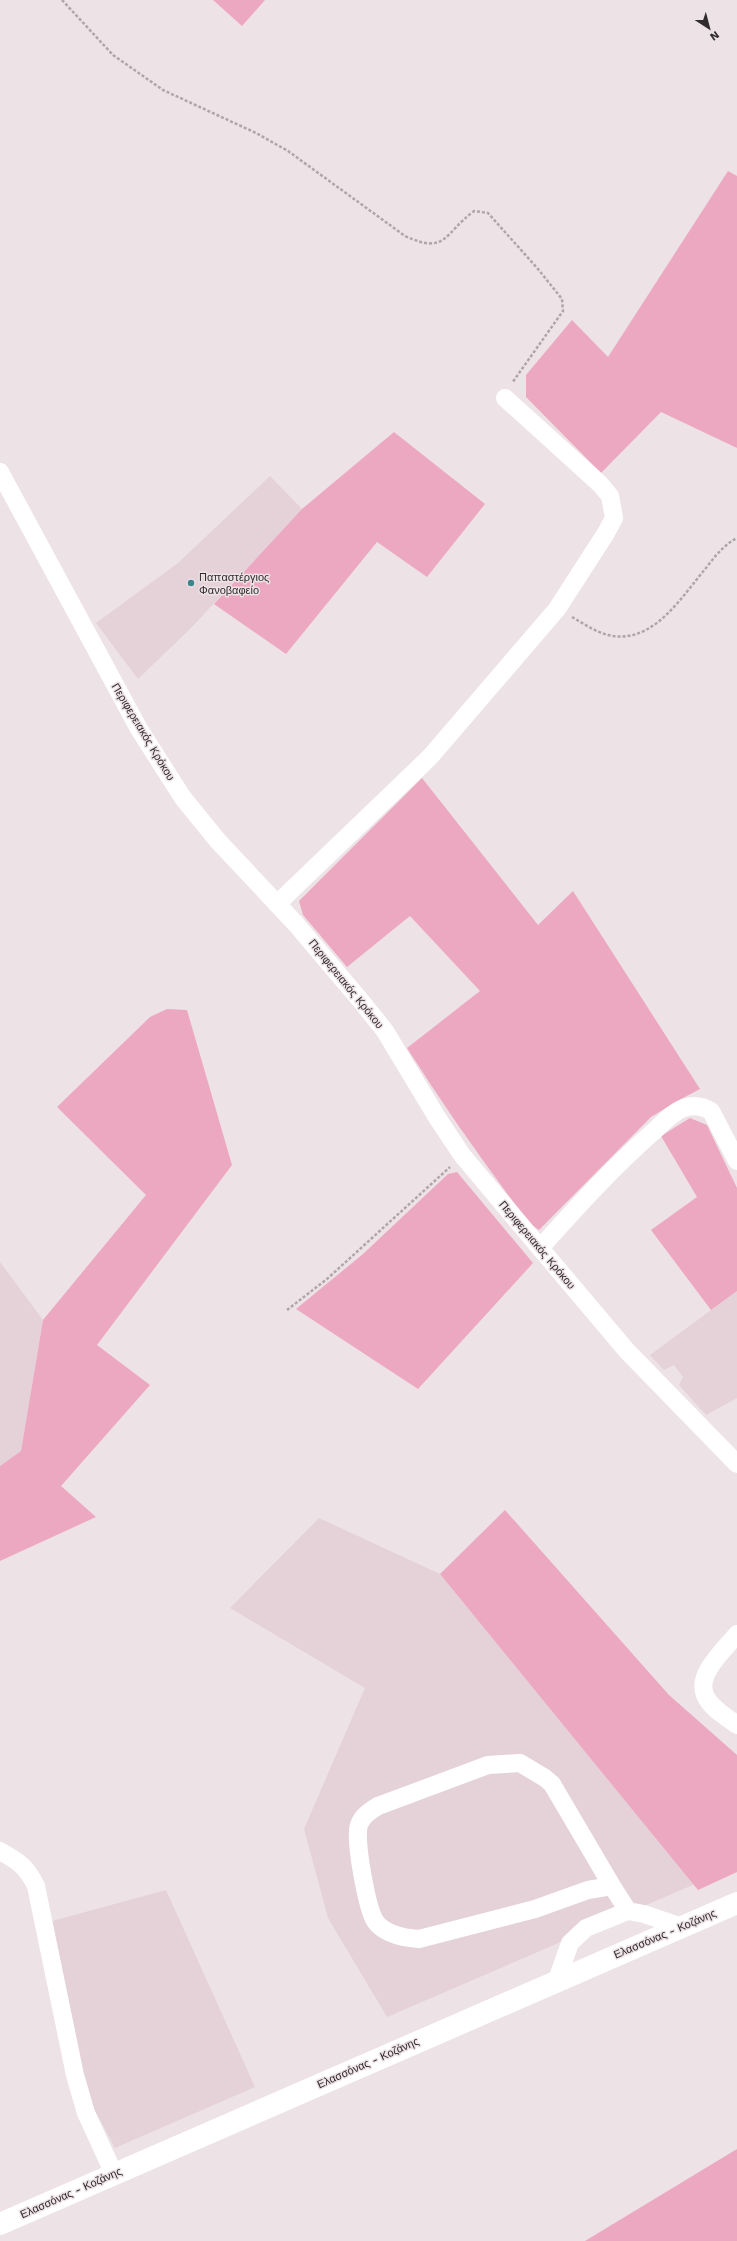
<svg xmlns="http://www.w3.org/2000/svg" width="737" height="2241" font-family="'Work Sans',sans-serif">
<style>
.built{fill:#e5d2d9}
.green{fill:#eda8c1}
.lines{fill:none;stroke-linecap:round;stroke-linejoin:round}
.path{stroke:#afa6a9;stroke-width:2.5;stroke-dasharray:3 2;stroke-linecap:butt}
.minor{stroke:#fff;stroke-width:18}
.major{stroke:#fff;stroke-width:22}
.poi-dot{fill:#3e858e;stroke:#ede2e5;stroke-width:1.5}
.labels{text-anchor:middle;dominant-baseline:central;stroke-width:3;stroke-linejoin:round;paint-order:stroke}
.poi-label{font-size:11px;fill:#302c2d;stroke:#ede2e5;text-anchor:start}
.street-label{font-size:11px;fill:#302c2d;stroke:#ede2e5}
</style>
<rect width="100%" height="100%" fill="#ede2e5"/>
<g class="built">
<polygon points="270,476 302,509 191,628 138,679 96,623 178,563"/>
<polygon points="0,1262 43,1320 21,1451 0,1466"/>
<polygon points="737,1291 737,1398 706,1415 679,1385 683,1377 674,1365 664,1370 650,1355"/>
<polygon points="319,1518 440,1574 695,1884 387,2017 328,1918 304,1829 365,1688 230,1608"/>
<polygon points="166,1890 255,2087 115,2148 86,2094 52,1921"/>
</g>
<g class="green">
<polygon points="213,0 265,0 242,26"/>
<polygon points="728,171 737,176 737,448 661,412 601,473 526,397 526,375 572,320 608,357"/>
<polygon points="394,432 485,504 427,577 377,542 286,654 214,604 302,509"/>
<path d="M422,778L538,925L573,891L700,1089L681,1099L651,1117L539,1230L529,1223C486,1166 445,1108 407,1048L480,991L410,916L347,967L303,915L299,901Z"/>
<polygon points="167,1009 187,1010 232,1165 97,1345 150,1385 61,1486 96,1517 0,1561 0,1466 21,1451 43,1320 146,1195 57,1107 150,1017"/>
<polygon points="690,1118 707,1125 737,1188 737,1291 711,1310 651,1230 697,1197 661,1136"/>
<polygon points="457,1172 533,1263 418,1389 296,1309 363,1254 448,1174"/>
<polygon points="505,1510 669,1695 737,1755 737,1872 698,1890 440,1574"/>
<polygon points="737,2149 737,2241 585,2241"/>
</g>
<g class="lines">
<g class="path">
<path d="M62,0L113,55L163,90L256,133L288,151L405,236C447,255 443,234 474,211L488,213L538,269L562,299L563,311L512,383"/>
<path d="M572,617C584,624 596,632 608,635C653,646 682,596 706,568C715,556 724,545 737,538"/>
<polyline points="287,1310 327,1279 450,1167"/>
</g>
<g class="minor">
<polyline points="0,472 139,729 183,798 218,841 295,923 361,1001 385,1031 438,1119 462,1155 540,1248 627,1351 737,1464"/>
<polyline points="277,904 430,757 557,609 606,533 614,518 610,496 600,484 505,398"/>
<path d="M540,1248C576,1208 612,1168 653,1132C662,1124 674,1110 687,1107C695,1105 704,1107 711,1111L737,1161"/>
<path d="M737,1634C725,1649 696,1674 705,1695C710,1708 727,1717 737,1725"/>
<path d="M0,1851C18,1861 27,1867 36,1886L75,2075L86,2113L114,2174"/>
<path d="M612,1886L552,1784L545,1778L520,1763L488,1765L378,1806C370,1811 362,1816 359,1825C354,1839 367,1908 375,1921C385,1935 404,1938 419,1939L535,1909L588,1890L612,1886L628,1911"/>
<polyline points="557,1980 570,1943 586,1928 628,1911 644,1914 682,1927"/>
</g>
<polyline class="major" points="0,2224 737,1903"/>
</g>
<circle class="poi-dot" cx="191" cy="583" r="4"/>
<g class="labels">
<g class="poi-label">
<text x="199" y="577">Παπαστέργιος<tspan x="199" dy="13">Φανοβαφείο</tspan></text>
</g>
<g class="street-label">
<text transform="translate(143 732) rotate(59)">Περιφερειακός Κρόκου</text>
<text transform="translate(346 984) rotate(51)">Περιφερειακός Κρόκου</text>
<text transform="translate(537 1245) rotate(50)">Περιφερειακός Κρόκου</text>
<text transform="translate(665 1934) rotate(-23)">Ελασσόνας - Κοζάνης</text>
<text transform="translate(368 2063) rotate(-24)">Ελασσόνας - Κοζάνης</text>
<text transform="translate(71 2193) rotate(-24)">Ελασσόνας - Κοζάνης</text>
</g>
</g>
<g transform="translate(709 28) rotate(144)" stroke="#ede2e5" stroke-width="3" paint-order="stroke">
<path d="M0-3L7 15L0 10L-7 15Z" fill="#302c2d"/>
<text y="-6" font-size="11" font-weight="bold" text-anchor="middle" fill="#302c2d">N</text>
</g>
</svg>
